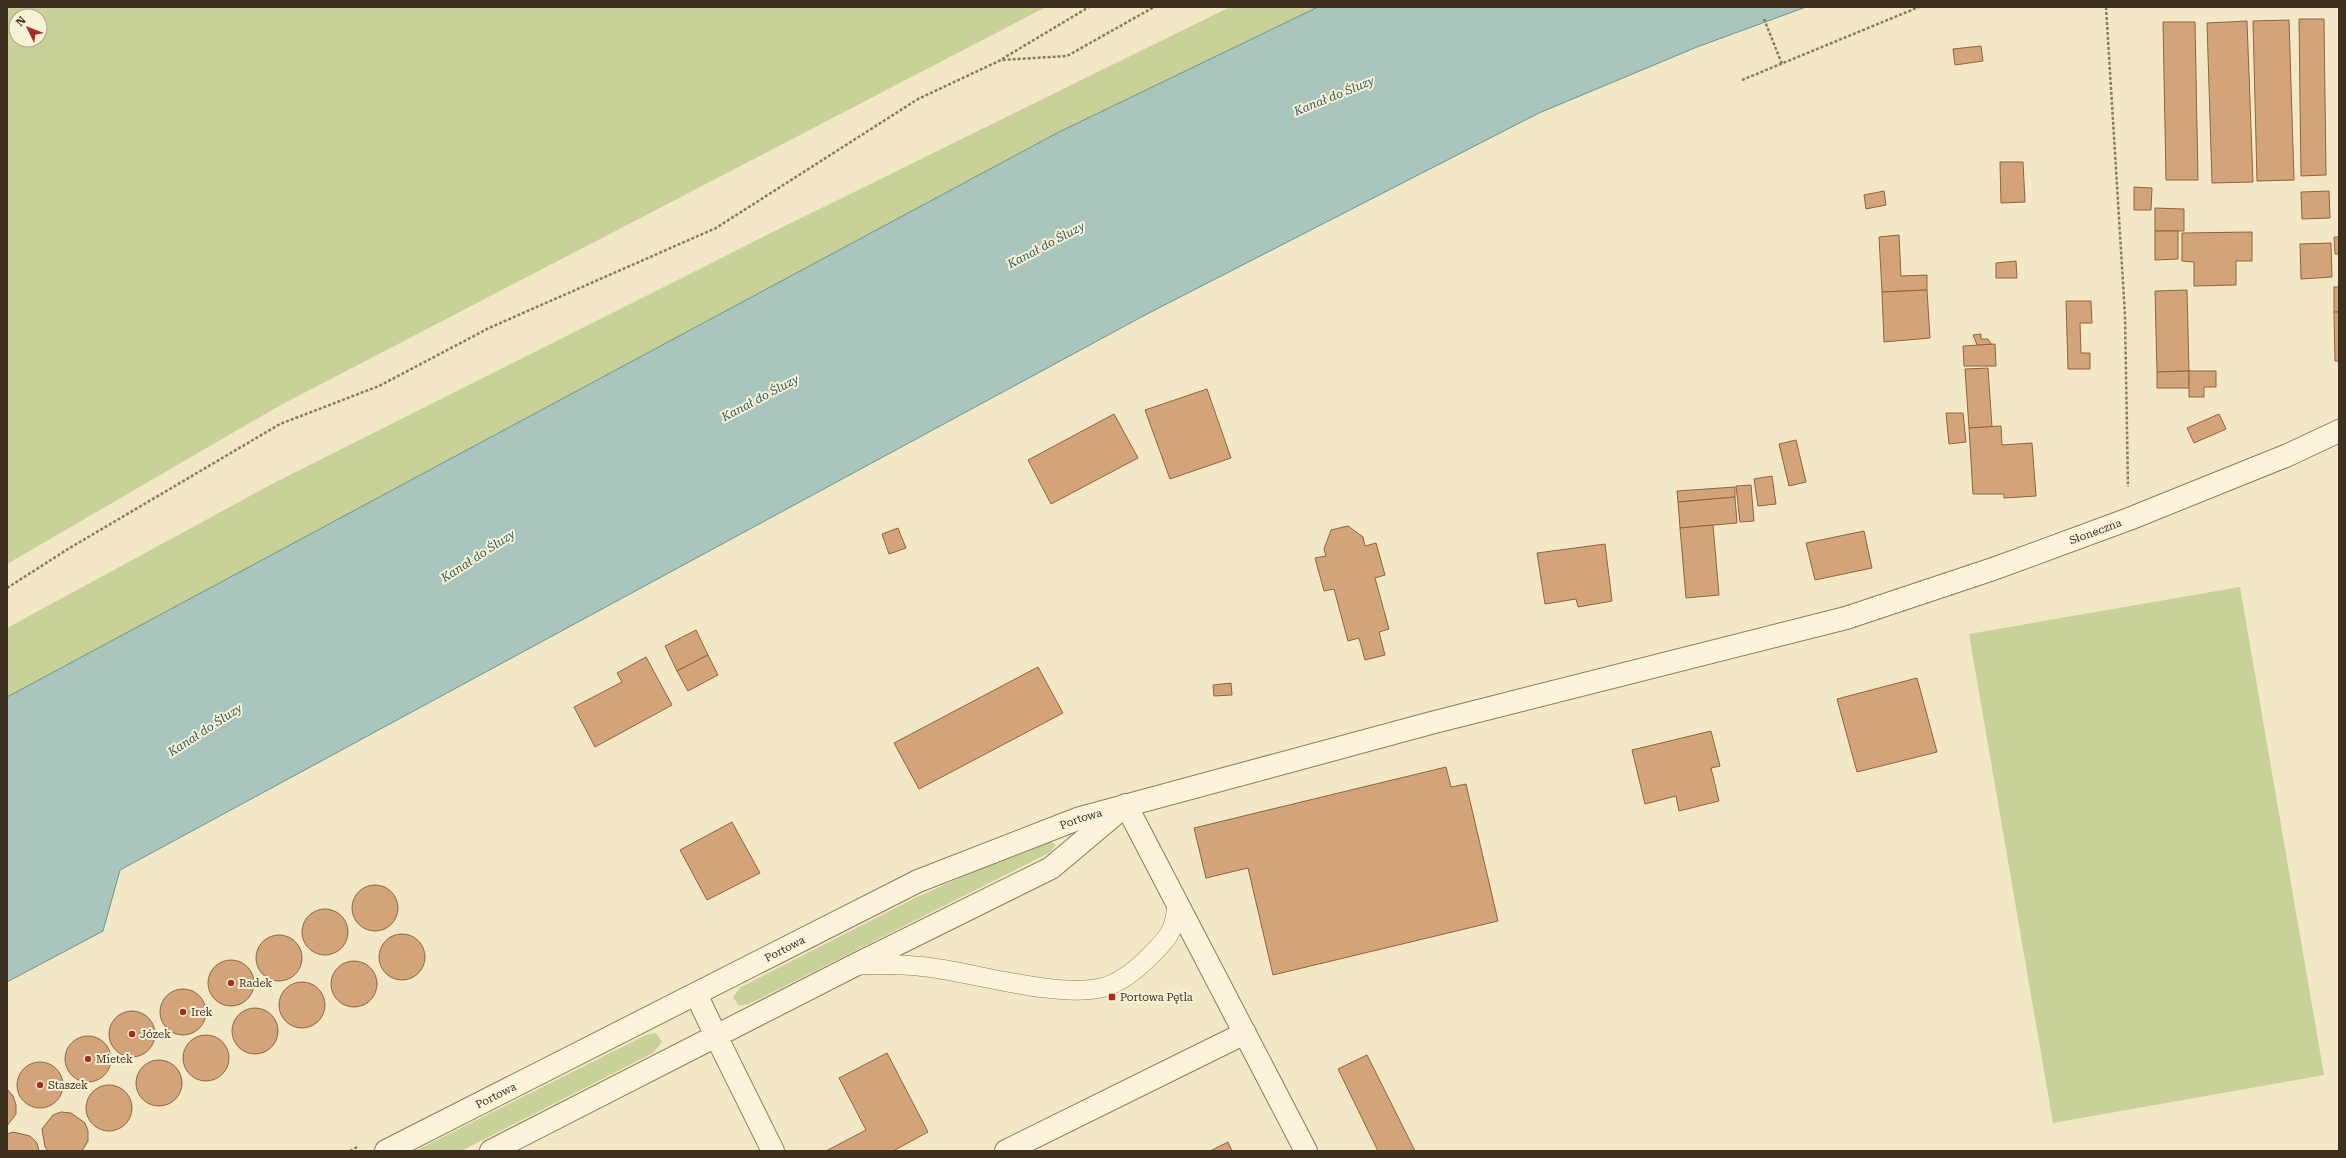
<svg xmlns="http://www.w3.org/2000/svg" width="2346" height="1158" font-family="'Roboto Serif',serif">
<style>
.green{fill:#c7d198;fill-rule:evenodd}
.water{fill:#a8c5be;stroke:#6d958d}
.building{fill:#d3a479;stroke:#90643d}
.lines{fill:none;stroke-linecap:round;stroke-linejoin:round}
.service-casing{stroke:#8f7a5a;stroke-width:20}
.minor-casing{stroke:#8f7a5a;stroke-width:24}
.tertiary-casing{stroke:#8f7a5a;stroke-width:24}
.path{stroke:#8f7a5a;stroke-width:2.5;stroke-dasharray:3 2;stroke-linecap:butt}
.service{stroke:#fbf4da;stroke-width:19}
.minor{stroke:#fbf4da;stroke-width:22}
.tertiary{stroke:#fbf4da;stroke-width:22}
.poi-dot{fill:#a32c25;stroke:#f8f1d6;stroke-width:1.5}
.labels{text-anchor:middle;dominant-baseline:central;stroke-width:4;stroke-linejoin:round;paint-order:stroke}
.street-label{font-size:11px;fill:#3e301f;stroke:#f8f1d6}
.poi-label{font-size:11px;fill:#3e301f;stroke:#f8f1d6;text-anchor:start}
.water-label{font-size:12px;font-style:italic;fill:#2d5f5f;stroke:#f8f1d6}
</style>
<rect width="100%" height="100%" fill="#f2e8c6"/>
<g class="green">
<path d="M7,7H1046L279,406L7,564ZM16,16H40V40H16Z"/>
<polygon points="1230,7 1318,7 1057,133 7,697 7,628 274,483 787,225"/>
<polygon points="2240,587 2324,1075 2053,1123 1969,634"/>
<polygon points="1050,841 1056,845 1049,853 749,1004 739,1006 733,997 741,987 915,898 1040,842"/>
<polygon points="656,1033 662,1042 653,1053 461,1151 415,1151 646,1035"/>
</g>
<polygon class="water" points="1318,7 1806,7 1697,47 1539,113 1147,314 120,870 103,931 7,982 7,697 1057,133"/>
<g class="building">
<polygon points="2299,19 2324,19 2326,175 2301,176"/>
<polygon points="2289,20 2294,180 2257,181 2253,21"/>
<polygon points="2247,21 2253,182 2212,183 2207,23"/>
<polygon points="2163,22 2195,22 2198,180 2166,180"/>
<polygon points="1981,46 1983,61 1955,65 1953,49"/>
<polygon points="2000,162 2023,162 2025,202 2001,203"/>
<polygon points="2134,187 2152,188 2151,210 2134,210"/>
<polygon points="1884,191 1886,205 1866,209 1864,195"/>
<polygon points="2329,191 2330,218 2302,219 2301,192"/>
<polygon points="2155,208 2184,209 2184,231 2155,231"/>
<polygon points="2155,231 2178,231 2178,259 2155,260"/>
<polygon points="2252,232 2252,261 2236,261 2236,285 2194,286 2194,262 2182,261 2182,233"/>
<polygon points="1899,235 1901,276 1927,275 1927,290 1882,292 1879,237"/>
<polygon points="2334,237 2339,237 2339,254 2335,254"/>
<polygon points="2331,243 2332,277 2301,279 2300,244"/>
<polygon points="2016,261 2017,278 1996,278 1996,263"/>
<rect x="2334" y="287" width="5" height="25"/>
<polygon points="1927,290 1930,338 1884,342 1882,292"/>
<polygon points="2187,290 2189,371 2157,372 2155,291"/>
<polygon points="2066,301 2091,301 2092,323 2080,323 2081,353 2090,353 2090,369 2068,369"/>
<polygon points="2334,312 2339,312 2339,361 2335,361"/>
<polygon points="1981,334 1981,339 1988,339 1992,345 1977,345 1973,335"/>
<polygon points="1995,344 1996,366 1964,366 1963,346"/>
<polygon points="1988,368 1992,427 1969,428 1965,369"/>
<polygon points="2189,371 2189,388 2157,388 2157,372"/>
<polygon points="2189,371 2216,371 2216,387 2204,387 2204,397 2189,397"/>
<polygon points="1207,389 1231,458 1170,479 1145,410"/>
<polygon points="1946,413 1963,413 1966,442 1949,444"/>
<polygon points="1114,414 1138,458 1051,504 1028,460"/>
<polygon points="2219,414 2226,429 2194,443 2187,428"/>
<polygon points="2001,426 2002,445 2032,443 2036,496 2004,498 2004,494 1973,494 1969,428"/>
<polygon points="1796,440 1806,482 1789,486 1779,444"/>
<polygon points="1772,476 1776,504 1758,506 1754,479"/>
<polygon points="1751,485 1754,521 1740,522 1736,486"/>
<polygon points="1735,487 1735,497 1678,502 1677,491"/>
<polygon points="1735,497 1737,523 1680,528 1678,502"/>
<polygon points="1713,525 1719,595 1686,598 1680,528"/>
<polygon points="1348,526 1363,537 1365,546 1376,543 1385,575 1375,578 1389,629 1379,632 1385,655 1365,660 1359,638 1348,641 1334,589 1324,591 1315,558 1326,556 1324,549 1331,530"/>
<polygon points="898,528 906,548 889,554 882,534"/>
<polygon points="1864,531 1872,568 1815,580 1806,543"/>
<polygon points="1605,544 1612,601 1578,607 1576,599 1545,604 1537,553"/>
<polygon points="696,630 708,655 677,671 665,646"/>
<polygon points="708,655 718,675 688,691 677,671"/>
<polygon points="646,657 672,705 595,747 574,707 622,682 617,673"/>
<polygon points="1038,667 1063,713 919,789 894,743"/>
<polygon points="1917,678 1937,752 1857,772 1837,699"/>
<polygon points="1231,683 1232,695 1214,696 1213,685"/>
<polygon points="1711,731 1720,766 1711,768 1719,801 1679,811 1676,796 1645,804 1632,750"/>
<polygon points="1446,767 1451,787 1466,784 1498,921 1273,975 1248,868 1206,878 1194,828"/>
<polygon points="732,822 760,873 707,900 680,850"/>
<circle cx="375" cy="908" r="23"/>
<circle cx="325" cy="932" r="23"/>
<circle cx="402" cy="957" r="23"/>
<circle cx="279" cy="958" r="23"/>
<circle cx="231" cy="983" r="23"/>
<circle cx="354" cy="984" r="23"/>
<circle cx="302" cy="1005" r="23"/>
<circle cx="183" cy="1012" r="23"/>
<circle cx="255" cy="1031" r="23"/>
<circle cx="132" cy="1034" r="23"/>
<circle cx="206" cy="1058" r="23"/>
<circle cx="88" cy="1059" r="23"/>
<polygon points="887,1053 928,1132 893,1151 826,1151 866,1130 839,1078"/>
<polygon points="1367,1055 1415,1151 1378,1151 1338,1069"/>
<circle cx="159" cy="1083" r="23"/>
<circle cx="40" cy="1085" r="23"/>
<circle cx="109" cy="1108" r="23"/>
<polygon points="7,1089 13,1096 16,1105 16,1114 7,1126"/>
<polygon points="61,1112 71,1113 85,1123 88,1131 88,1141 82,1151 48,1151 45,1147 42,1129 53,1115"/>
<polygon points="13,1132 30,1136 37,1143 39,1151 7,1151 7,1134"/>
<polygon points="1228,1142 1232,1151 1210,1151"/>
</g>
<g class="lines">
<defs>
<path id="service" d="M855,965C884,964 912,964 940,969C985,976 1058,997 1101,988C1119,984 1136,970 1149,957C1170,936 1176,930 1177,900"/>
<g id="minor">
<polyline points="1126,805 1306,1151"/>
<polyline points="716,1036 773,1151"/>
<polyline points="1006,1151 1245,1033"/>
</g>
<g id="tertiary">
<polyline points="696,994 716,1036"/>
<path id="s1" d="M386,1151L918,881L1080,818L1431,723L1846,618L1993,569L2129,519L2288,455L2339,431"/>
<polyline points="491,1151 855,965 1051,868 1120,810"/>
</g>
</defs>
<use href="#service" class="service-casing"/>
<use href="#minor" class="minor-casing"/>
<use href="#tertiary" class="tertiary-casing"/>
<g class="path">
<polyline points="2106,7 2125,315 2128,487"/>
<polyline points="1764,19 1782,64"/>
<polyline points="1002,59 1089,7"/>
<polyline points="1742,80 1919,7"/>
<polyline points="7,588 68,549 280,424 379,386 489,328 716,228 918,99 1001,60 1067,56 1154,7"/>
<polyline points="350,1151 357,1147"/>
</g>
<use href="#service" class="service"/>
<use href="#minor" class="minor"/>
<use href="#tertiary" class="tertiary"/>
</g>
<g class="poi-dot">
<circle cx="231" cy="983" r="4"/>
<rect x="1108" y="993" width="8" height="8" rx="2"/>
<circle cx="183" cy="1012" r="4"/>
<circle cx="132" cy="1034" r="4"/>
<circle cx="88" cy="1059" r="4"/>
<circle cx="40" cy="1085" r="4"/>
</g>
<g class="labels">
<g class="street-label">
<text stroke="none"><textPath href="#s1" startOffset="1826">Słoneczna</textPath></text>
<text stroke="none"><textPath href="#s1" startOffset="771">Portowa</textPath></text>
<text stroke="none"><textPath href="#s1" startOffset="447">Portowa</textPath></text>
<text stroke="none"><textPath href="#s1" startOffset="123">Portowa</textPath></text>
</g>
<g class="poi-label">
<text x="239" y="983">Radek</text>
<text x="1120" y="997">Portowa Pętla</text>
<text x="191" y="1012">Irek</text>
<text x="140" y="1034">Józek</text>
<text x="96" y="1059">Mietek</text>
<text x="48" y="1085">Staszek</text>
</g>
<g class="water-label">
<text transform="translate(1334 96) rotate(-22)">Kanał do Śluzy</text>
<text transform="translate(1046 245) rotate(-28)">Kanał do Śluzy</text>
<text transform="translate(760 398) rotate(-28)">Kanał do Śluzy</text>
<text transform="translate(478 556) rotate(-33)">Kanał do Śluzy</text>
<text transform="translate(205 730) rotate(-33)">Kanał do Śluzy</text>
</g>
</g>
<rect width="2346" height="1158" fill="none" stroke="#3e301f" stroke-width="16"/>
<g transform="translate(28 28) rotate(313)"><circle r="19" fill="#f8f1d6" stroke="#aea48d"/>
<path d="M0-3L7 15L0 10L-7 15Z" fill="#a32c25"/>
<text y="-6" font-size="11" font-weight="bold" text-anchor="middle" fill="#3e301f">N</text>
</g>
</svg>
